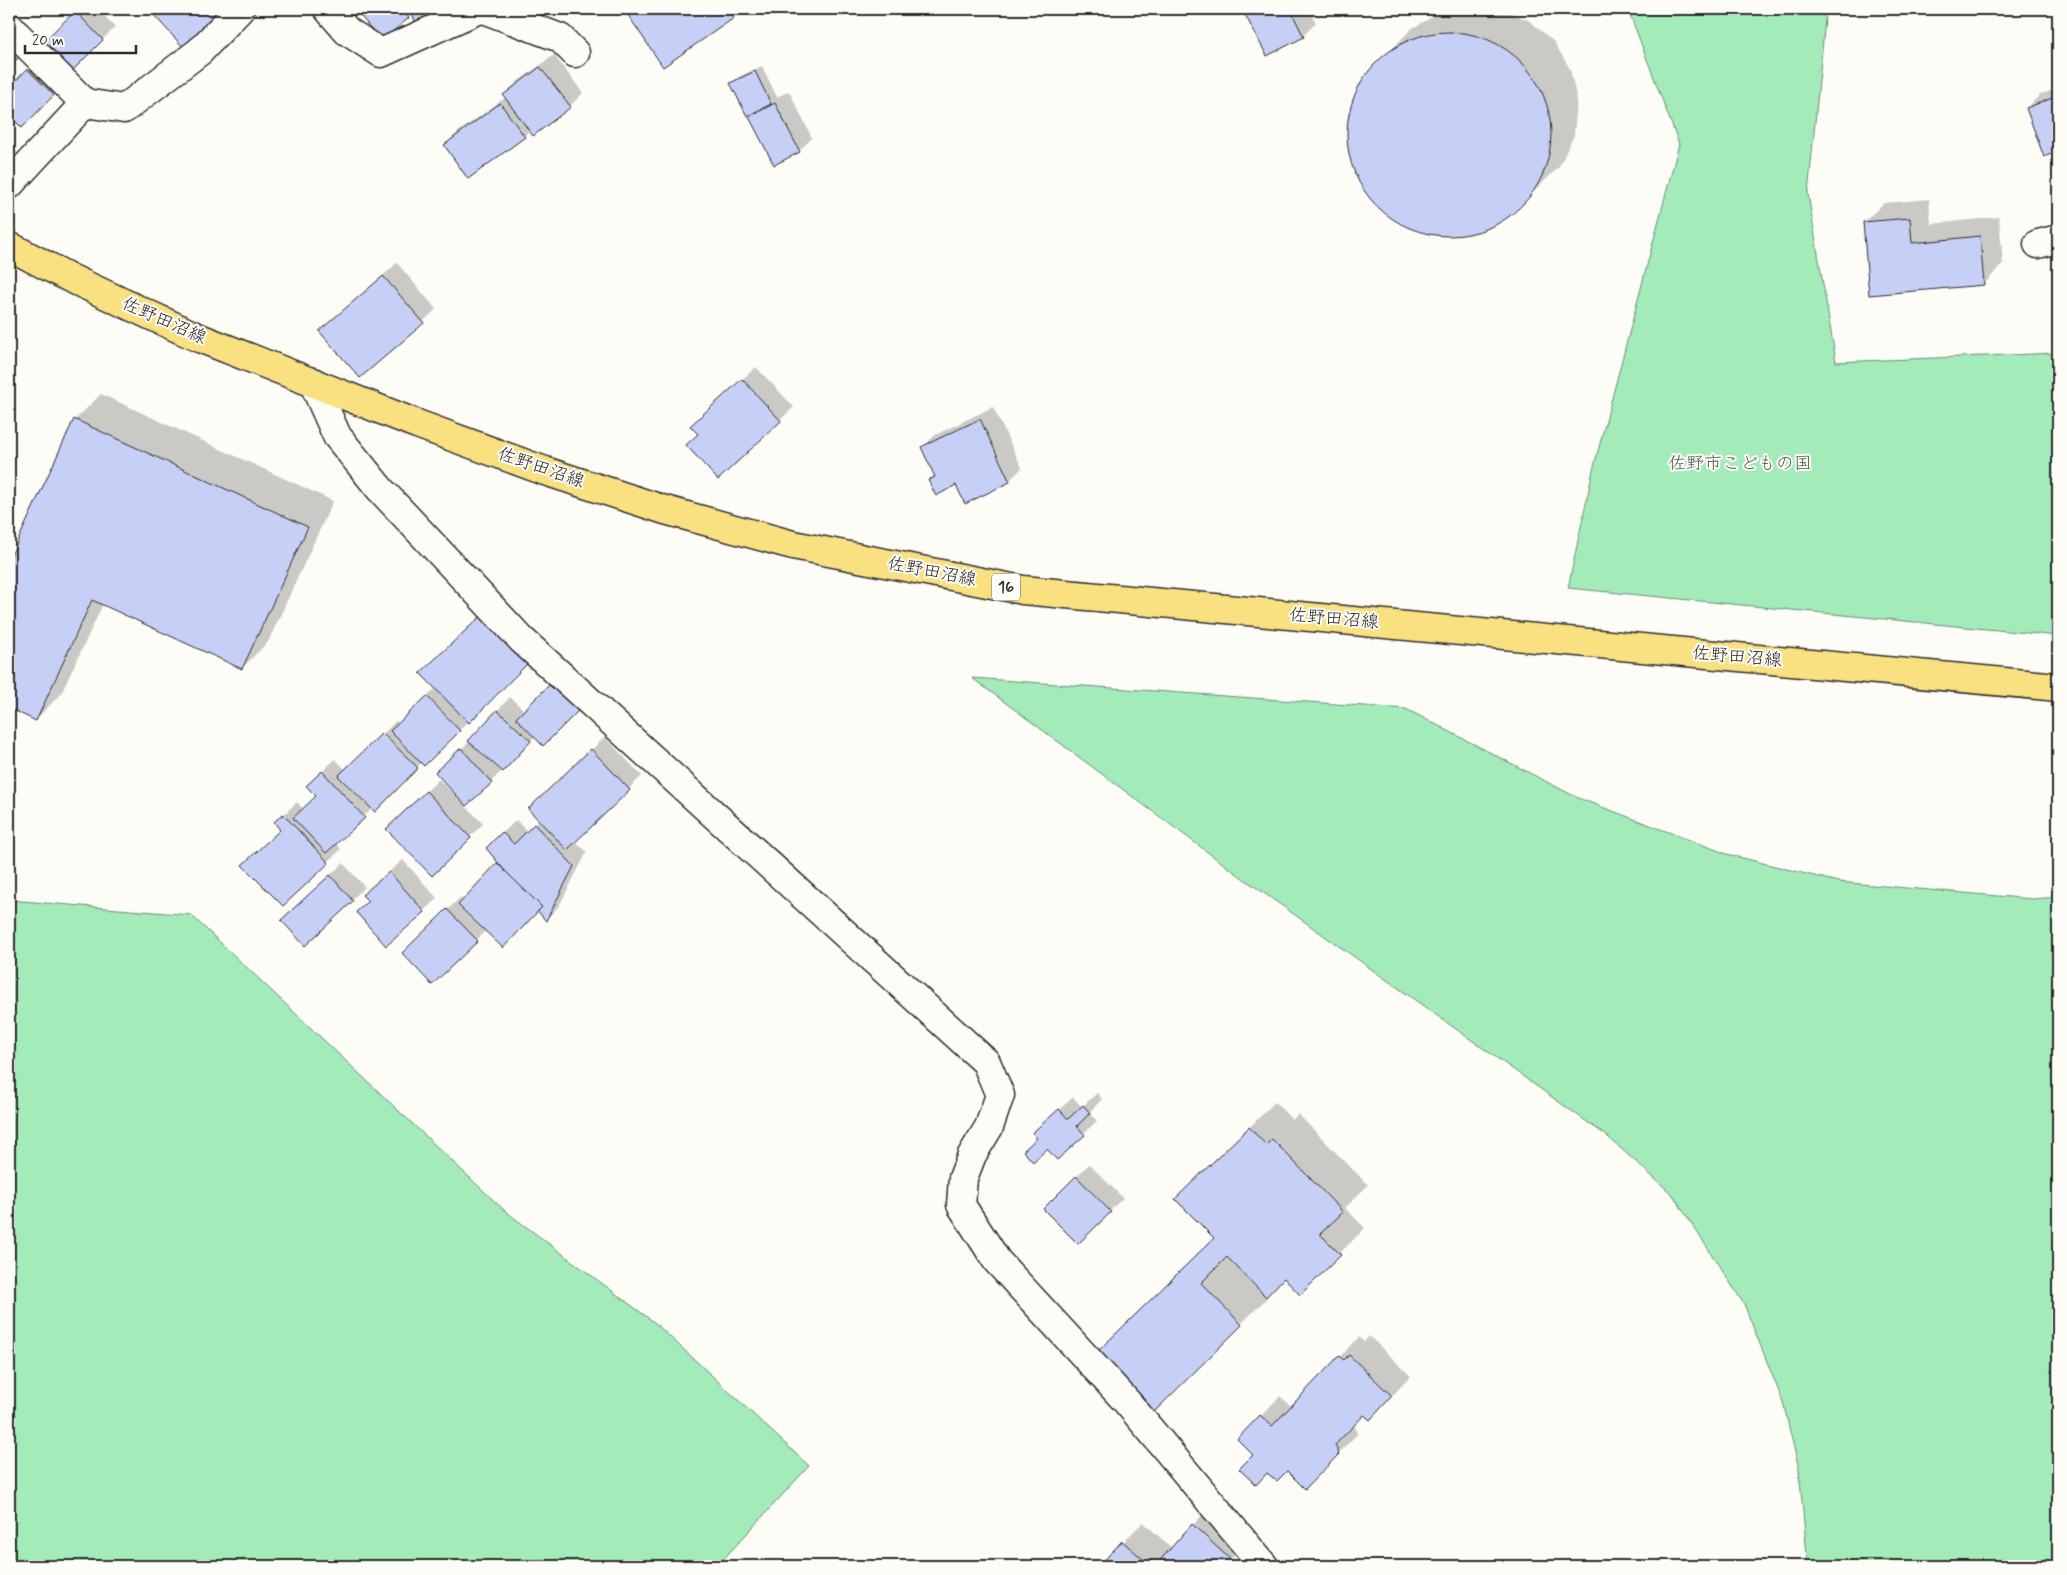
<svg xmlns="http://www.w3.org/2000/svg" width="2067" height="1575" font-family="Mynerve,'Klee One',sans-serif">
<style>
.green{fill:#a3ecba;stroke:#678c72}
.shadow{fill:#0003}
.building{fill:#c6d0f7;stroke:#2b2b2b}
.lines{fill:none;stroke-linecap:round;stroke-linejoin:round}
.minor-casing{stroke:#2b2b2b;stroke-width:31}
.major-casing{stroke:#2b2b2b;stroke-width:31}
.minor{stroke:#fdfcf7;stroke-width:28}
.major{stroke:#f9e181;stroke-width:28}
.labels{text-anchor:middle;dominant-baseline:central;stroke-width:4;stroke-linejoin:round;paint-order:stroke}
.shield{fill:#fdfcf7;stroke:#6a6a68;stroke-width:1}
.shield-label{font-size:16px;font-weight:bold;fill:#2b2b2b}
.street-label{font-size:18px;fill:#2b2b2b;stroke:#fdfcf7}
.park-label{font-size:18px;fill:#495b4f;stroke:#fdfcf7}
</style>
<rect width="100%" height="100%" fill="#fdfcf7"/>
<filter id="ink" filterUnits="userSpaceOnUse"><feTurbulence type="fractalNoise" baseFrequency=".02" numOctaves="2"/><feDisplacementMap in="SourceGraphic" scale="10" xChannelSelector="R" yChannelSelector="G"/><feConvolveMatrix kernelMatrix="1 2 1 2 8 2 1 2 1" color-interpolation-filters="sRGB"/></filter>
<g filter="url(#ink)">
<g class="green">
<polygon points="1628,9 1826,9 1808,194 1836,362 2058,353 2058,636 1568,588 1593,470 1679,144"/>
<polygon points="972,678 1406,709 1578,798 1727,854 1838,882 2032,899 2058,897 2058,1566 1808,1566 1799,1469 1783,1402 1744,1304 1673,1195 1607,1136 1240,876"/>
<polygon points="9,900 191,915 505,1211 655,1323 809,1466 717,1566 9,1566"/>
</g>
<g class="shadow">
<polygon points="78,9 98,9 115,27 73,69 46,41"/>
<polygon points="159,9 224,9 184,46 154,13"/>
<polygon points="357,9 447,9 417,23 413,13 381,39"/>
<polygon points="625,9 741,9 733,17 663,65"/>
<polygon points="1243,9 1309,9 1316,23 1303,36 1267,55"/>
<polygon points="1459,9 1501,9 1530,21 1554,42 1570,69 1577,100 1574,135 1559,167 1532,193 1507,218 1475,233 1439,236 1406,226 1377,206 1357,178 1348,144 1351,108 1364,79 1411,29 1439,13"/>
<polygon points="554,55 583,93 570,106 530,130 524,136 445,145 458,132 506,97 504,95 517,82"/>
<polygon points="41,56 66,81 22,126 9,113 9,89"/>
<polygon points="762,66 777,97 789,91 812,138 799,151 774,163 751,118 759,109 732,84 738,77"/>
<polygon points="2058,88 2058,150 2045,155 2027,108 2040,95"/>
<polygon points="1929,199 1931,224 1999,217 2003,264 1984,284 1864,222 1884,203"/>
<polygon points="397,263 436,309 423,322 321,331"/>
<polygon points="756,367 794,407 718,478 699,434 705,413"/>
<polygon points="101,394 333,501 268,642 242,668 103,604 61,694 36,719 9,707 9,563 75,420"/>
<polygon points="993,407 1022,468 1009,481 957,483 930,480 935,475 922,448 935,435"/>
<polygon points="494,605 540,650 469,721 424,764 422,762 375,810 373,808 336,843 341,849 328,862 281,830 276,822 297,802 303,809 317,796 321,773 335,759 346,770 396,721 399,724 436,688 434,660"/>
<polygon points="510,697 525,711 535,736 491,782 465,805 483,824 432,874 388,829 439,779 454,794 456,793 450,759 470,741"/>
<polygon points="605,737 642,776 575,841 587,852 559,906 546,919 538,910 486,931 432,983 416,940 461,897 464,900 500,863 488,848 516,820 528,832 540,820 543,796"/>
<polygon points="403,860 437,898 424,911 377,882"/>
<polygon points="343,863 365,887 305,944 296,907"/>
<polygon points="1097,1093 1102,1099 1089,1113 1097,1121 1057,1158 1038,1138 1047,1121 1073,1097 1082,1107"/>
<polygon points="1275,1102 1292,1120 1298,1114 1368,1185 1345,1208 1365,1228 1300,1293 1284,1277 1265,1296 1267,1298 1154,1411 1215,1238 1202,1174"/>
<polygon points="1089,1164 1123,1198 1078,1242 1045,1209"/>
<polygon points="1369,1336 1411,1376 1389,1399 1365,1413 1354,1424 1358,1433 1325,1468 1287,1469 1255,1455 1261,1416 1280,1396 1292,1407 1359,1337 1364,1342"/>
<polygon points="1205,1512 1243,1546 1225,1566 1100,1566 1143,1522 1172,1548"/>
</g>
<g class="building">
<polygon points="157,9 226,9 184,48 152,13"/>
<polygon points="355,9 402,9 409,18 381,41"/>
<polygon points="409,9 450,9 417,24"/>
<polygon points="624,9 727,9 734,18 663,67"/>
<polygon points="1242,9 1290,9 1304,37 1267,56"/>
<polygon points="75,11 103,40 73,70 44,41"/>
<circle cx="1449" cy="134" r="102"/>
<polygon points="9,44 20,56 9,67"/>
<polygon points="540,67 571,107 533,136 503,95"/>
<polygon points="27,69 54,95 22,128 9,115 9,88"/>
<polygon points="755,71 771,104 747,116 730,83"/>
<polygon points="2058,96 2058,151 2044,157 2026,108"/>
<polygon points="500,103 525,137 468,179 444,145"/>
<polygon points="775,103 800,152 774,165 749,117"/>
<polygon points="1910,218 1912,243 1980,236 1984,285 1869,295 1863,222"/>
<polygon points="2058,254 2058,275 2053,255"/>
<polygon points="383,276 424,323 360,378 319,331"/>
<polygon points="742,379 781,421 718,480 686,445 698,434 690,426"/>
<polygon points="74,419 308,527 242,669 92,600 36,721 9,708 9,560"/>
<polygon points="980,419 1010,482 965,504 956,485 936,496 928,480 935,477 921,447"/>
<polygon points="480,617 527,664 469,723 420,673"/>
<polygon points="554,680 582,707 543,746 516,718"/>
<polygon points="427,696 460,731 424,766 390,731"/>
<polygon points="497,710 531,741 503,772 468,741"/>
<polygon points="382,733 418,768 375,812 338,776"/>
<polygon points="461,748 492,783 466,806 435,772"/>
<polygon points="591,749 630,790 567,850 528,809"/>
<polygon points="322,771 365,818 326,853 293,818 316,796 306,786"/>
<polygon points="426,791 471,838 432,876 386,829"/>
<polygon points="283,814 329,863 283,906 242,865 280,830 274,822"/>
<polygon points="534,824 574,866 546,921 486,848 502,832 514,844"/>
<polygon points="497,863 542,907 503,948 458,905"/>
<polygon points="389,872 425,912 386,946 356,912 368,901 362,895"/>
<polygon points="330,875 353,901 305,946 281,920"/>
<polygon points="447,909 478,941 432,985 402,953"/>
<polygon points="1083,1105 1090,1113 1077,1126 1085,1135 1057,1160 1047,1149 1033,1162 1023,1151 1037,1138 1032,1133 1059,1109 1068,1119"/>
<polygon points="1249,1127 1266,1145 1272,1139 1343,1212 1320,1234 1341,1255 1300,1295 1284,1278 1266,1297 1227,1257 1201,1283 1242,1325 1154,1412 1096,1353 1214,1238 1175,1199"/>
<polygon points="1076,1176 1111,1212 1078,1244 1043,1209"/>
<polygon points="1349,1355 1392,1396 1370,1420 1364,1415 1335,1445 1339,1454 1305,1489 1287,1471 1277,1481 1267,1473 1256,1485 1239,1469 1253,1455 1237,1439 1260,1415 1272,1426 1339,1356 1344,1360"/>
<polygon points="1192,1524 1231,1560 1225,1566 1155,1566"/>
<polygon points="1122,1541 1151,1566 1099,1566"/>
</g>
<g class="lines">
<defs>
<g id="minor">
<polyline points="328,9 347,31 381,53 479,9"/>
<polyline points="483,9 560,38 575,53"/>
<polyline points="9,27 85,103"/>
<polyline points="9,185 85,103 124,109 200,51 240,9"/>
<polyline points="2038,244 2058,239"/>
<polyline points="313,382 337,436 380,489 522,640 986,1062 1000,1095 989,1127 972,1155 963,1178 961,1205 997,1261 1127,1402 1264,1566"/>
</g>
<polyline id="major" points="9,246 70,278 197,337 417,424 545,471 665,510 793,545 1023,590 2058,687"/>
</defs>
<use href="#minor" class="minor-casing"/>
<use href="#major" class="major-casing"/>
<use href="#minor" class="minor"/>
<use href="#major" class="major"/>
</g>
</g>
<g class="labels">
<rect class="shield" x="992" y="573.5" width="28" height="27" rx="4"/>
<g class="shield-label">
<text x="1006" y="587">16</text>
</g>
<g class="street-label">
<text transform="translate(164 321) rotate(24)">佐野田沼線</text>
<text transform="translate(541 468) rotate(19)">佐野田沼線</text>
<text transform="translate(932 572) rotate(11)">佐野田沼線</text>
<text transform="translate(1334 619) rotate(5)">佐野田沼線</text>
<text transform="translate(1737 657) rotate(5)">佐野田沼線</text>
</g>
<g class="park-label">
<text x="1740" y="464">佐野市こどもの国</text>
</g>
</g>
<rect width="2067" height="1575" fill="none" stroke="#fdfcf7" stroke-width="30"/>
<rect x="15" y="15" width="2037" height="1545" fill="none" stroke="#2b2b2b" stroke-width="2" filter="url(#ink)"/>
<path d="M25 45v8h111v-8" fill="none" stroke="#2b2b2b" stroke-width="2.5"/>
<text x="32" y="45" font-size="15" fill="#2b2b2b" stroke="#fdfcf7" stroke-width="4" paint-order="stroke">20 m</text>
</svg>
